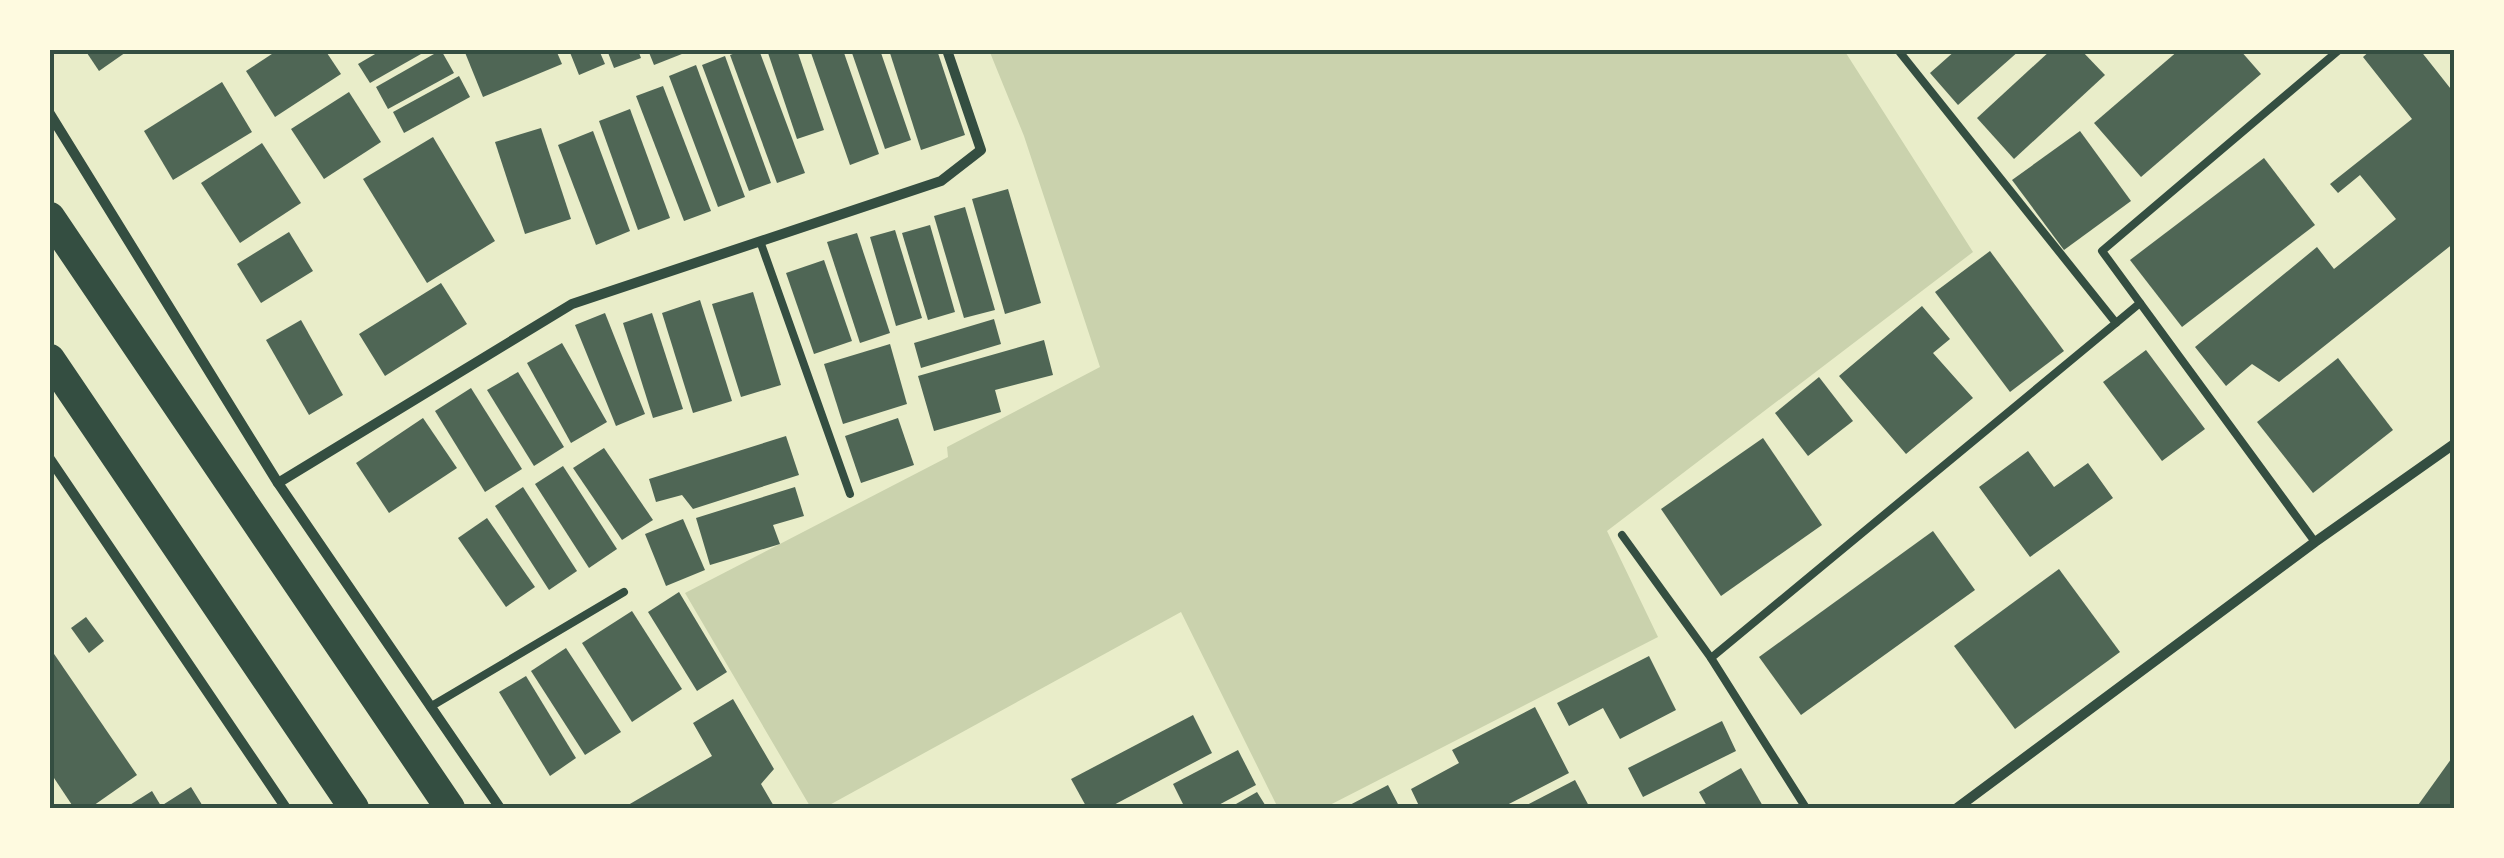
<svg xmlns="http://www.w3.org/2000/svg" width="2504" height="858" font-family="Lora,serif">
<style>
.green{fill:#cad2ad}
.building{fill:#4f6655}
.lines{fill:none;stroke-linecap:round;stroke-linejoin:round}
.service{stroke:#344e41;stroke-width:8}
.minor{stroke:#344e41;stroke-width:10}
.motorway{stroke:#344e41;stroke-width:30}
.neatline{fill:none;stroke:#344e41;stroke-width:4}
</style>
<rect width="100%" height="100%" fill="#e9edc9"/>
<polygon class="green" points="989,50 1844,50 1973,252 1607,531 1658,637 1324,808 1278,808 1181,612 824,808 811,808 685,593 948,457 947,447 1100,367 1024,136"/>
<g class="building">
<polygon points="85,50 129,50 99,71"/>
<polygon points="278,50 325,50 341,74 275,117 246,71"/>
<polygon points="382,50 428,50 370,83 358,64"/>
<polygon points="441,50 454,73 388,109 376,87"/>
<polygon points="464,50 556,50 562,64 483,97"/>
<polygon points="569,50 599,50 605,64 579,75"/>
<polygon points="607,50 638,50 641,58 614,68"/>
<polygon points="648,50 692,50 654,65"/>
<polygon points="743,50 759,50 805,173 777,183 730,55"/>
<polygon points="767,50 797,50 824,130 797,139"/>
<polygon points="810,50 843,50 879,154 850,165"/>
<polygon points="851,50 880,50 911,140 885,149"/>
<polygon points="889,50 937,50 965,135 921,150"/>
<polygon points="1956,50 2020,50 1958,105 1930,73"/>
<polygon points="2051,50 2081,50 2105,75 2014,159 1977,118"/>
<polygon points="2179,50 2240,50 2261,74 2141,177 2094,123"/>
<polygon points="2371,50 2420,50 2454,93 2454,243 2279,382 2252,364 2226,386 2195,347 2317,247 2334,269 2396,219 2360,175 2338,193 2330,184 2412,119 2363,57"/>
<polygon points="725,56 771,183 749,191 702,65"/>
<polygon points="696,65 745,197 718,207 669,76"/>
<polygon points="459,76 470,97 404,133 393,112"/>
<polygon points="222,82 252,132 173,180 144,131"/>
<polygon points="663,86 711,211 684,221 636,96"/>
<polygon points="349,92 381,142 324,179 291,129"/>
<polygon points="630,109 670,218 638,230 599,121"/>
<polygon points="541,128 571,219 525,234 495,142"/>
<polygon points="593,131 630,231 596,245 558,145"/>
<polygon points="2080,131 2131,201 2064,250 2012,180"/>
<polygon points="433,137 495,241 427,283 363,179"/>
<polygon points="262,143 301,203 240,243 201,183"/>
<polygon points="2264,158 2315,225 2182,327 2130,260"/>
<polygon points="1008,189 1041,303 1005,314 972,199"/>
<polygon points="965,207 995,310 964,318 934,216"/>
<polygon points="930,225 955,312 928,320 902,233"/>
<polygon points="895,230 922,318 896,326 870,237"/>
<polygon points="289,232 313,271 261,303 237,264"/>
<polygon points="857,233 890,333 860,343 827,242"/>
<polygon points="1990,251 2064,351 2010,392 1935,292"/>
<polygon points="824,260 852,341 814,354 786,273"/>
<polygon points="441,283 467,324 385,376 359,334"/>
<polygon points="753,292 781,385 741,397 712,304"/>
<polygon points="700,300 732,401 693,413 662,313"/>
<polygon points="1922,306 1950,339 1933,353 1973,398 1906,454 1839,376"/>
<polygon points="605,313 645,414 616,426 575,325"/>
<polygon points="652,313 683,409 653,418 623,323"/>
<polygon points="994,319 1001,344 921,368 914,343"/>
<polygon points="301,320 343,395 309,415 266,340"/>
<polygon points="1044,340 1053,375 995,390 1001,412 934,431 918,376"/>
<polygon points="562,343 607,422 571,443 527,363"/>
<polygon points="890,344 907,404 843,424 824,364"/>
<polygon points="2146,350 2205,429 2162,461 2103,382"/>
<polygon points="2338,358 2393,430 2313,493 2257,422"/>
<polygon points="518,372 564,447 534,466 487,390"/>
<polygon points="1819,377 1853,421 1808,456 1775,413"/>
<polygon points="471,388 522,469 485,492 435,411"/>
<polygon points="423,418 457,468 389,513 356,463"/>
<polygon points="898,418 914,465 861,483 845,436"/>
<polygon points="786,436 799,475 693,509 682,495 656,502 649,479"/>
<polygon points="1763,438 1822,525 1721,596 1661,509"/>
<polygon points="604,448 653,520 622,540 573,468"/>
<polygon points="2028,451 2054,487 2088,463 2113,498 2030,557 1979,487"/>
<polygon points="563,466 617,549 589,568 535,484"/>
<polygon points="523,487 577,571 549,590 495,506"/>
<polygon points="795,487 804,516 773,525 780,544 710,565 696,518"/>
<polygon points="487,518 535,587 506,607 458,538"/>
<polygon points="683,519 705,570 666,586 645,534"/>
<polygon points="1933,531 1975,590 1801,715 1759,657"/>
<polygon points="2059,569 2120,652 2015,729 1954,646"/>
<polygon points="679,592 727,672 697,691 648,612"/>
<polygon points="632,611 682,689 632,722 582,643"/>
<polygon points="86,617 104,641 89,653 71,628"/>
<polygon points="566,648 621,732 585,755 531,671"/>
<polygon points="52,651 137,775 90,808 74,808 50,772"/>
<polygon points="1649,656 1676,710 1620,739 1603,708 1569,726 1557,703"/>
<polygon points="526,676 576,758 550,776 499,692"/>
<polygon points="733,699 774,769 761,784 775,808 623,808 712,756 693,723"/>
<polygon points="1535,707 1569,773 1501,808 1420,808 1411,789 1459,763 1452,750"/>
<polygon points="1193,715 1212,753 1108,808 1087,808 1071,779"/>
<polygon points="1722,721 1736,751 1643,797 1628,768"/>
<polygon points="1238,750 1256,785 1213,808 1185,808 1173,784"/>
<polygon points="2454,755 2454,808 2416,808"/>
<polygon points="1741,768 1764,808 1708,808 1699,792"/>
<polygon points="1575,780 1590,808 1521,808"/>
<polygon points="1388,785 1400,808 1344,808"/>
<polygon points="191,787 204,808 125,808 152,791 161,806"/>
<polygon points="1257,792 1267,808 1229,808"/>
</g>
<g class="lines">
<g class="service">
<polyline points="760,241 850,494"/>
<polyline points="2116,323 2140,303"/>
<polyline points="1622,535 1711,658 1806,808"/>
<polyline points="2315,542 2102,251 2339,50"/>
<polyline points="1711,658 2116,323 1898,50"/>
<polyline points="430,707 624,592"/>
</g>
<g class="minor">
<polyline points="50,114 278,483 500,808"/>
<polyline points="50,459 286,808"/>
<polyline points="278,483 572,304 941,181 981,150 947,50"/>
<polyline points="1957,808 2315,542 2454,444"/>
</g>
<g class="motorway">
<polyline points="50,217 450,808"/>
<polyline points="50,359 354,808"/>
</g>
</g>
<rect width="2504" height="858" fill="none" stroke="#fefae0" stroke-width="105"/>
<rect x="52" y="52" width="2400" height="754" class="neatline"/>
</svg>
